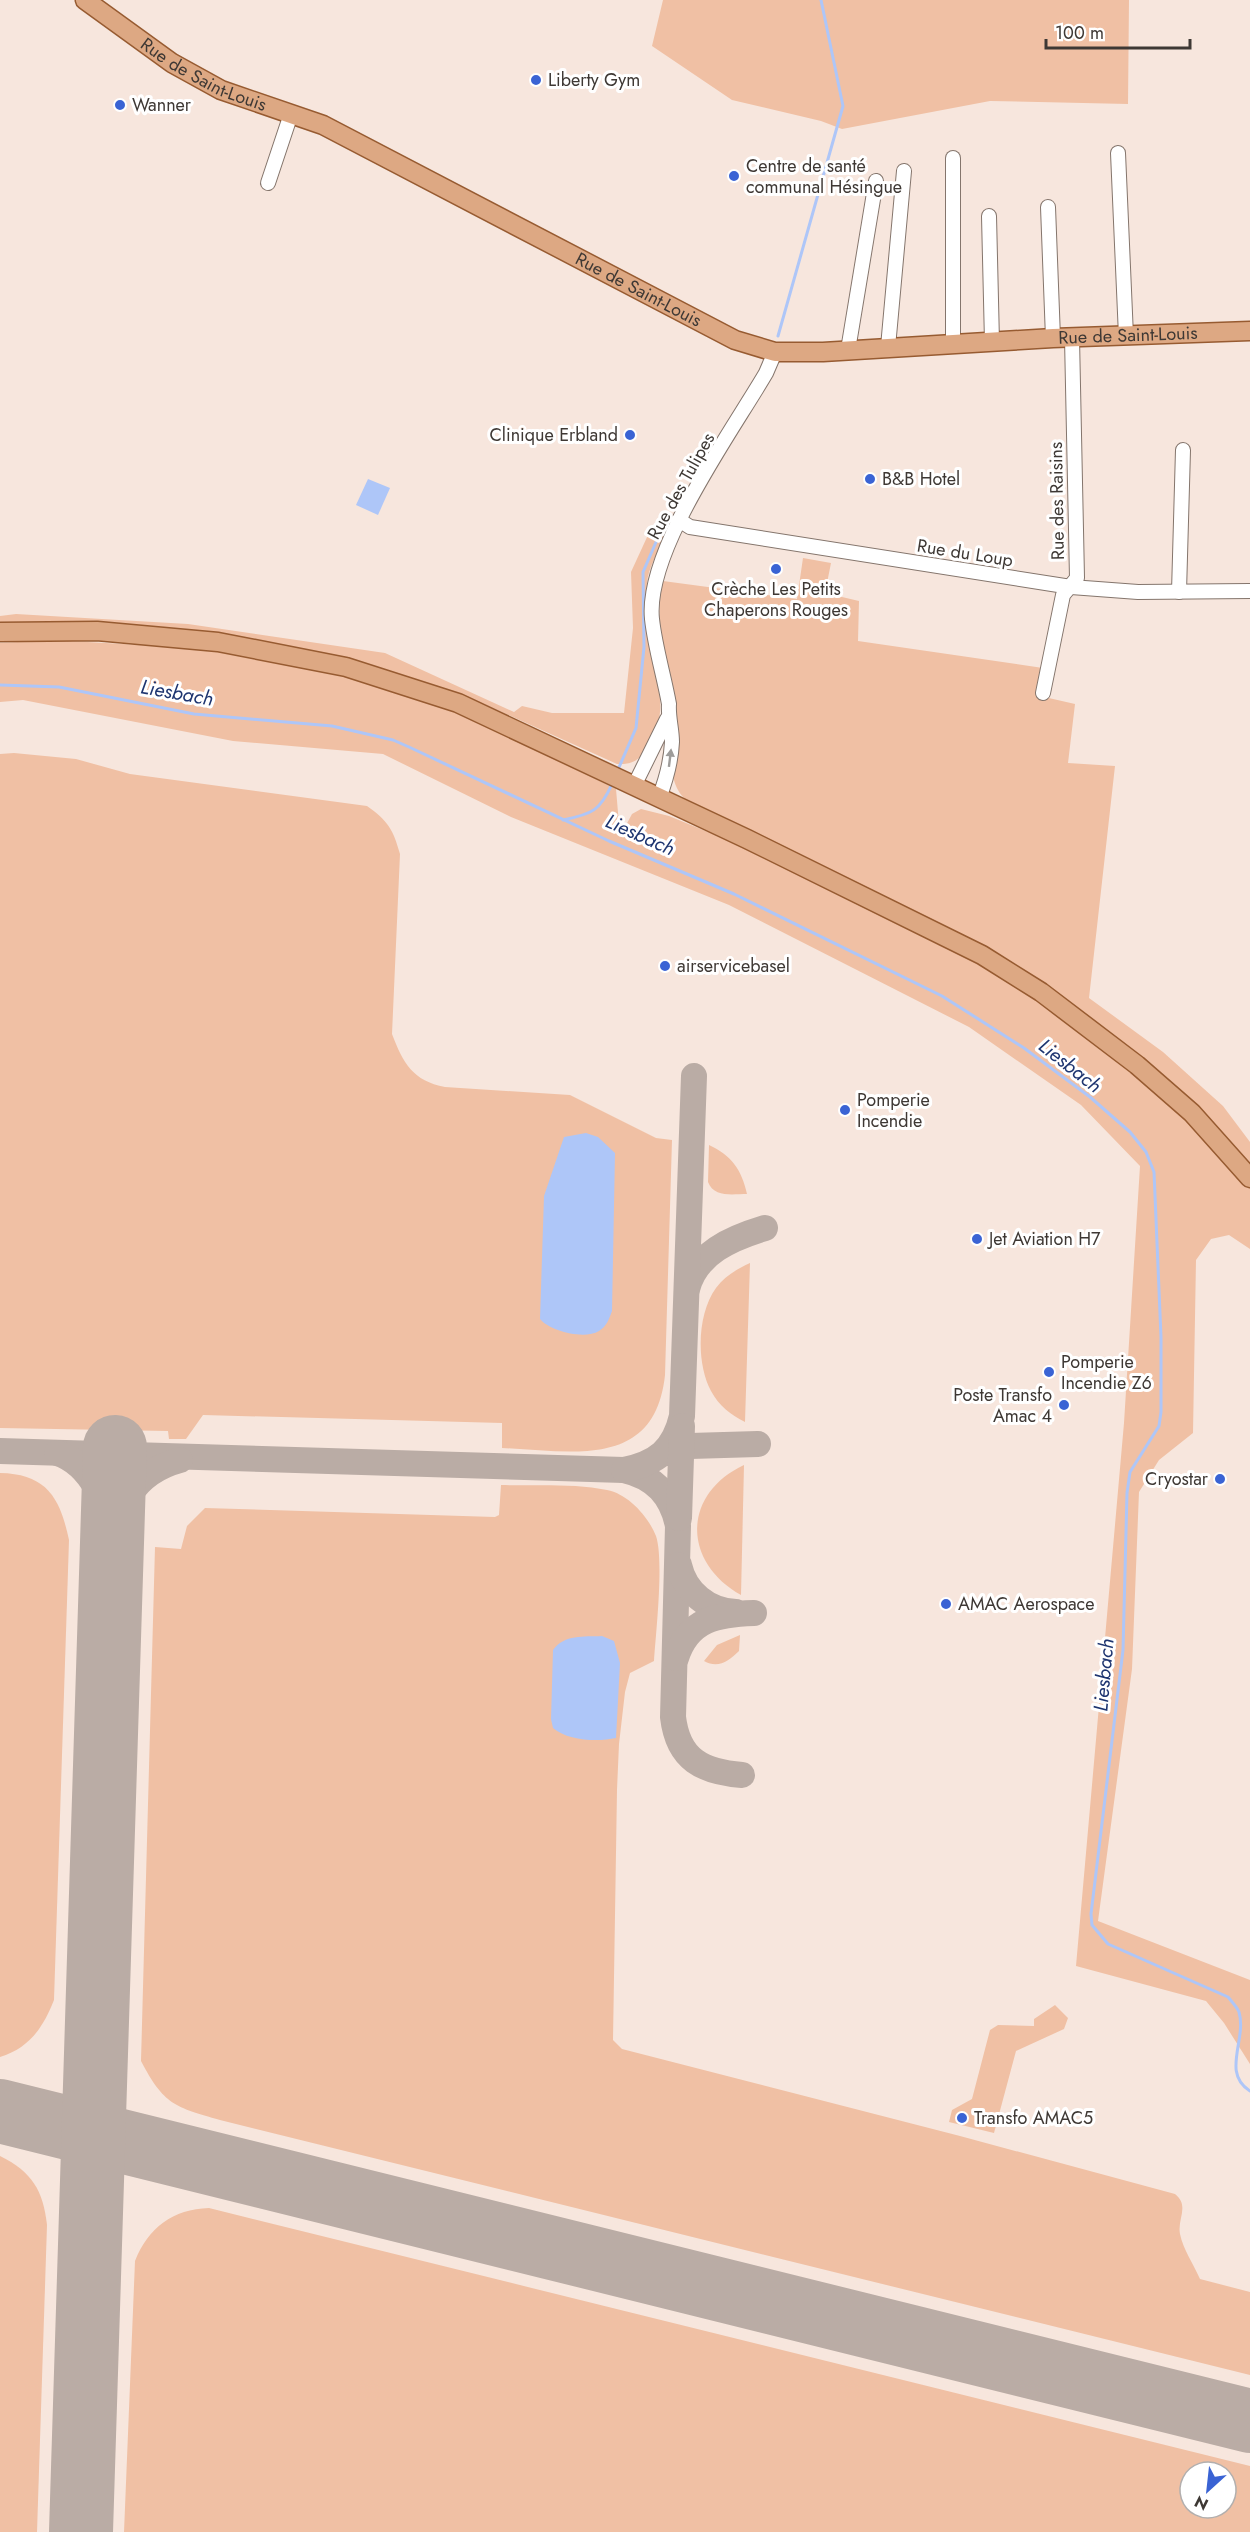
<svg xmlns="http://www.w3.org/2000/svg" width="1250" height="2532" font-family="Jost,sans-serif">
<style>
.green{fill:#f0c0a4;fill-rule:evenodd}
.water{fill:#aec6f8}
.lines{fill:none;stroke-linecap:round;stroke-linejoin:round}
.stream{stroke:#aec6f8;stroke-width:3}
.taxiway{stroke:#baaca5;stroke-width:26}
.runway{stroke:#baaca5;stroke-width:64}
.minor-casing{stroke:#84756c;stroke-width:16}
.major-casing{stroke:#975b31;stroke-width:21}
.minor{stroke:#fff;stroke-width:14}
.major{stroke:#dda883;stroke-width:18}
.oneway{fill:#9e9c9a}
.poi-dot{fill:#3a63d4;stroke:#fff;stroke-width:2}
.labels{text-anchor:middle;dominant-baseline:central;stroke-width:6;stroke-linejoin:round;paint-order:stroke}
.street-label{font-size:18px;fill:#3e3834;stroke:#fff}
.poi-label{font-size:18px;fill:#3e3834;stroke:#fff;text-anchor:start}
.water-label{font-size:20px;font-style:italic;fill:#1e3570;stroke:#fff}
</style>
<rect width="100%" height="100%" fill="#f7e6dd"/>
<g class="green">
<polygon points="663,0 1129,0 1128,104 990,101 842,129 821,121 732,100 652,46"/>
<path d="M653,531L664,533L665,536C659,550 648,568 647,583C646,603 647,623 650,642C655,681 671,708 649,744C641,759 634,765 617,764L484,704L374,668L0,626V616L16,614L188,624L385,653L514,712L522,706L552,713H624L633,628L631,572L648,535Z"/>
<path d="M803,558L831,563L825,593L859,601L858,641L1043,668L1040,696L1075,704L1068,763L1115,766L1089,998L1163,1052L1223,1106L1250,1142V1249L1229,1235L1211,1239L1196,1260L1193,1433L1159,1460L1139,1492L1132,1669L1098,1921L1250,1980V2064L1224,2023L1206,2001L1076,1966L1124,1423L1140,1166L1081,1105L969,1027L729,905L511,817L383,754L233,741L23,700L0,702V643L52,640L141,645L142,640L226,649L345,674L467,715L616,789L619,824L625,827L632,814L641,809L669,816L708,832L716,816C703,809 685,804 678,790C667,772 676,742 677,722C677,670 650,635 663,581L797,599Z"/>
<path d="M14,753L76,759L130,774L367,806C388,821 393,829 400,854L392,1034C403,1063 413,1081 445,1087L570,1095L656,1138L672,1140L665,1375C655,1470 572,1451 502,1448V1423L203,1415L186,1439H169L168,1431L0,1428V754Z"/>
<path d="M709,1145C731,1155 742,1170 747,1194C733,1194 714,1198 708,1182Z"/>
<path d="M750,1263L745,1422C731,1415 719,1406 711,1391C696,1363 697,1314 716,1288C725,1276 737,1269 750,1263Z"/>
<path d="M744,1465L741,1595C682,1562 682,1494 744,1465Z"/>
<path d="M0,1473C47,1474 60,1498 69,1540L54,2000C43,2028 29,2048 0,2057Z"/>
<path d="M501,1485C534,1486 575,1483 607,1490C628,1494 648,1516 656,1536C664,1560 656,1632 654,1661L630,1673L625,1692L619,1744L617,1790L613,2040L622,2049L960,2136L1175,2194C1190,2206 1177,2219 1180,2234C1183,2249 1194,2265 1200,2279L1250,2292V2375L220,2120C175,2107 164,2105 141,2061L155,1547L181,1549L187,1526L205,1508L495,1517L499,1515Z"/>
<path d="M740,1635L739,1651C729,1661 718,1669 704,1661L717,1645Z"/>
<polygon points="1055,2005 1068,2018 1064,2029 1016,2051 994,2133 949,2122 952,2110 972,2099 990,2030 998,2025 1034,2026 1034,2019"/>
<path d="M0,2156C32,2172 43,2190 47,2225L37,2532H0Z"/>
<path d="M209,2208L1250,2466V2532H124L135,2261C148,2228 173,2209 209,2208ZM1190,2472H1226V2508H1190Z"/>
</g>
<g class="water">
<polygon points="368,479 390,488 378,515 356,505"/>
<path d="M586,1133L598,1137L615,1153L612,1311C609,1319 607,1326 599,1331C584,1340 550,1331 540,1319L544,1196L564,1137Z"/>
<path d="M602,1636L614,1641L620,1663L616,1738C598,1742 568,1741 553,1728L551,1719L553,1650C565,1634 583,1637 602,1636Z"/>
</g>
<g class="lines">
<g class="stream">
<polyline points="778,336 843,106 821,0"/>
<path d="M0,685L59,687L194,714L332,726L393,740L409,747L609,841L734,894L942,996L1024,1048L1090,1097L1130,1132L1146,1152L1154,1172L1161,1337V1412L1159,1426L1130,1472L1127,1493L1123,1650L1091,1914L1092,1925L1108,1944L1228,1997C1232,2002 1237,2007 1239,2012C1247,2040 1221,2073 1250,2091"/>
<polyline points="617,772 636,728 644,647 643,572 660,533"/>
<path d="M563,820C592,814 600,811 612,784"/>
</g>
<g class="taxiway">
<path d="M687,1289C696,1253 732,1238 765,1228"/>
<path d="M0,1451L624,1470C655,1477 672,1496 678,1526L673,1717C678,1760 703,1772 742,1775"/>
<path d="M57,1453C91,1464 110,1506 111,1541"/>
<polyline points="666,1453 690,1446 758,1444"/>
<path d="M624,1470C657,1463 674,1450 682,1416L694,1076"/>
<polyline points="679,1518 682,1426"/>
<path d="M112,1554C117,1508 132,1473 180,1460"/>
<path d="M679,1565C685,1592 708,1611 736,1612"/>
<path d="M676,1658C688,1619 718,1614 754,1613"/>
</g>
<g class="runway">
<polyline points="0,2111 1250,2421"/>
<polyline points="81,2532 115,1447"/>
</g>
<defs>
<g id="minor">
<polyline points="1118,153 1126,336"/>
<polyline points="953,158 953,344"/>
<polyline points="268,183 291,114"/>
<polyline points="1048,207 1053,338"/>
<polyline points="989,216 992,342"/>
<polyline points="888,347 904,171"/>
<polyline points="848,350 876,181"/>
<polyline points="679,520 690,527 1071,587 1138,592 1250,591"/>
<polyline points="1179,592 1183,450"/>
<polyline points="1043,693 1063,595 1077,578 1072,338"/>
<polyline points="634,786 667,719"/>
<path d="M659,798C666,780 671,762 672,742C672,729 668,717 669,704C664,676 655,647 652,619C645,551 731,433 766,373L775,352"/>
</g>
<g id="major">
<path id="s1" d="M85,0L172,63L221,90L323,125L735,340L775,352H823L1053,338L1250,331"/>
<polyline points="0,632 97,631 218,642 346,667 458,703 747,839 982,955 1041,992 1137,1065 1192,1113 1250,1178"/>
</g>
</defs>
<use href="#minor" class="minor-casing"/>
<use href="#major" class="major-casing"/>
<use href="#minor" class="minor"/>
<use href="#major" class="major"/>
</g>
<defs><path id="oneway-solid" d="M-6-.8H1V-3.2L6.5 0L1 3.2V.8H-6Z" transform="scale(1.5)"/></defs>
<use class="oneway" href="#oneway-solid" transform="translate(670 758) rotate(-83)"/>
<g class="poi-dot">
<circle cx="536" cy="80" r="6"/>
<circle cx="120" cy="105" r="6"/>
<circle cx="734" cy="176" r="6"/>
<circle cx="630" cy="435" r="6"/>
<circle cx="870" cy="479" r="6"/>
<circle cx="776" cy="569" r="6"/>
<circle cx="665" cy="966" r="6"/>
<circle cx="845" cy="1110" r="6"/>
<circle cx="977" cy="1239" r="6"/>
<circle cx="1049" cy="1372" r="6"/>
<circle cx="1064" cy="1405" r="6"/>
<circle cx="1220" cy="1479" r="6"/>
<circle cx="946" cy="1604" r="6"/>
<circle cx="962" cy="2118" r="6"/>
</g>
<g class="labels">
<g class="street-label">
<text stroke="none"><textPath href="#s1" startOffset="141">Rue de Saint-Louis</textPath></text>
<text stroke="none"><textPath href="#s1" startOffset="627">Rue de Saint-Louis</textPath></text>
<text stroke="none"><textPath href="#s1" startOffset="1131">Rue de Saint-Louis</textPath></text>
<text transform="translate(681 486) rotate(-61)">Rue des Tulipes</text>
<text transform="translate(1057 501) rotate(-91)">Rue des Raisins</text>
<text transform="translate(965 553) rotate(9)">Rue du Loup</text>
</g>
<g class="poi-label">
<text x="548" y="80">Liberty Gym</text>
<text x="132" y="105">Wanner</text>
<text x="746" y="166">Centre de santé<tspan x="746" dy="21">communal Hésingue</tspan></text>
<text x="618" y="435" text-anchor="end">Clinique Erbland</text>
<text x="882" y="479">B&amp;B Hotel</text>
<text x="776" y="589" text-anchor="middle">Crèche Les Petits<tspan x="776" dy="21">Chaperons Rouges</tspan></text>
<text x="677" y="966">airservicebasel</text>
<text x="857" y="1100">Pomperie<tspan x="857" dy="21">Incendie</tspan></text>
<text x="989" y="1239">Jet Aviation H7</text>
<text x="1061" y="1362">Pomperie<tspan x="1061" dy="21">Incendie Z6</tspan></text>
<text x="1052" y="1395" text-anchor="end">Poste Transfo<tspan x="1052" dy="21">Amac 4</tspan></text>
<text x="1208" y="1479" text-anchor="end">Cryostar</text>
<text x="958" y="1604">AMAC Aerospace</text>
<text x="974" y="2118">Transfo AMAC5</text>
</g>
<g class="water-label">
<text transform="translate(177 693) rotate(10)">Liesbach</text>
<text transform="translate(640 835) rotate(24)">Liesbach</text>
<text transform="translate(1070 1066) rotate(38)">Liesbach</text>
<text transform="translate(1104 1675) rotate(-85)">Liesbach</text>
</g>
</g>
<g transform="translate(1208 2490) rotate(207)"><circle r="28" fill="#ffffff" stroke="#b2afae" stroke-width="1.5"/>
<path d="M0-4.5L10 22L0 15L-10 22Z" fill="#3a63d4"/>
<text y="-9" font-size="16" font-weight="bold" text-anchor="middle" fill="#3e3834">N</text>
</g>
<path d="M1046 39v9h144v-9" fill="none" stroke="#3e3834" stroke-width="3"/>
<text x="1055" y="39" font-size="18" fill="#3e3834" stroke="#ffffff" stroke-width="4.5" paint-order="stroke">100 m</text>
</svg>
